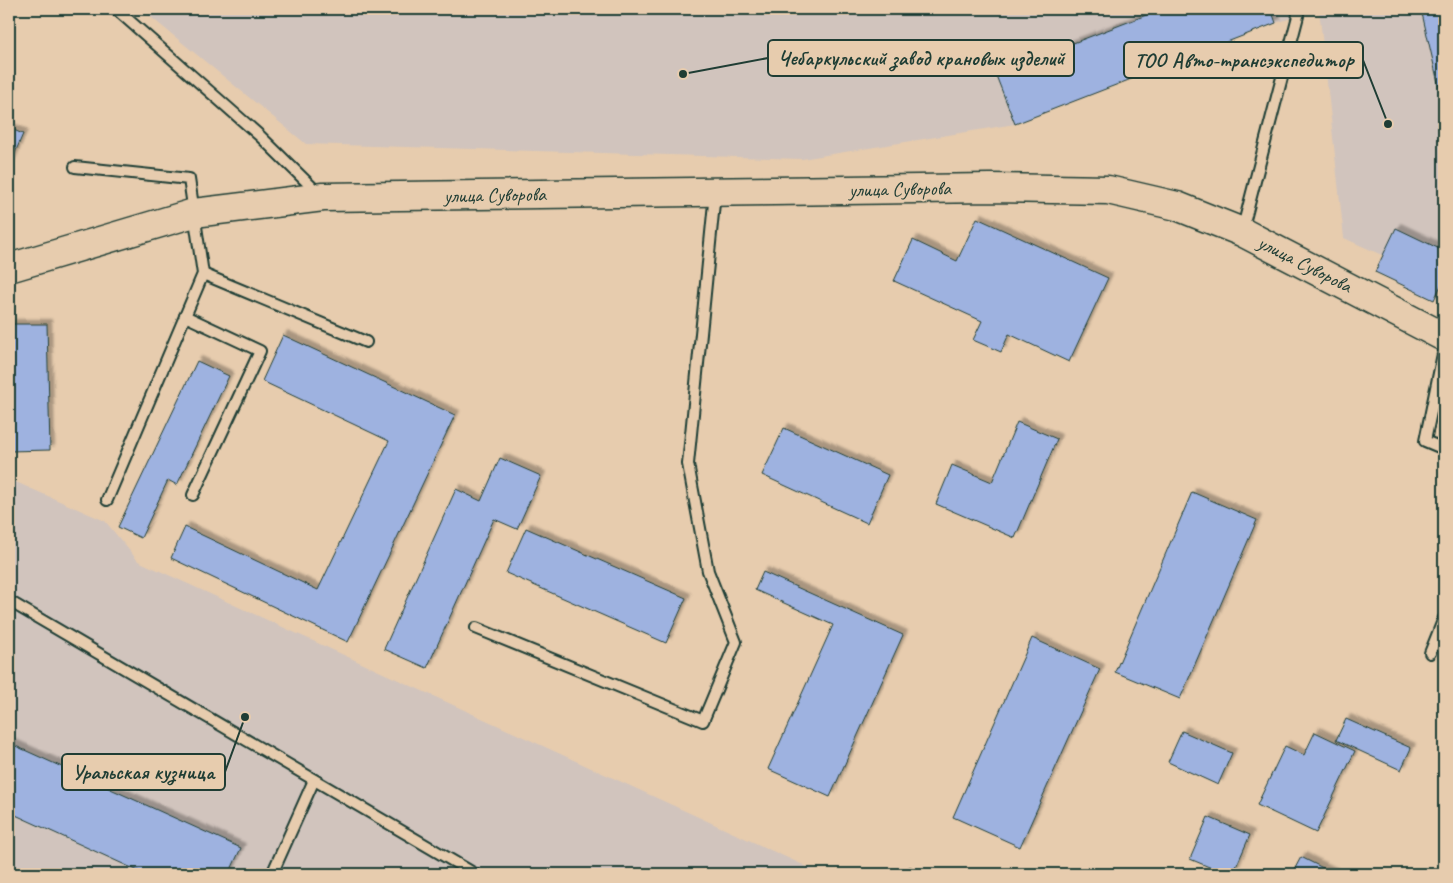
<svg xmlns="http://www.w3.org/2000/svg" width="1453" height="883" font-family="Caveat,sans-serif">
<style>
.built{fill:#d1c4bd}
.building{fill:#9eb2e0;stroke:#1f3d34;filter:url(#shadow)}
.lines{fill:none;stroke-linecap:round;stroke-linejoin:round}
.lane-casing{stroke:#1f3d34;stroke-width:14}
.secondary-casing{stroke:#1f3d34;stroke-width:31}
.lane{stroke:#e7ccae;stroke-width:10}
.secondary{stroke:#e7ccae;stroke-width:28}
.rail-casing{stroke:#1f3d34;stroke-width:5.5}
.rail{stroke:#e7ccae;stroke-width:4;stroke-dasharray:11;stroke-linecap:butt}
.labels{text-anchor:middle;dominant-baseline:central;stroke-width:4;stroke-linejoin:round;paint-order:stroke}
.street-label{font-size:20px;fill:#1f3d34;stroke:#e7ccae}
.leader{fill:none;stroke:#1f3d34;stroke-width:2}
.callout-dot{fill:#1f3d34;stroke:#e7ccae;stroke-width:2}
.callout{fill:#e7ccae;stroke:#1f3d34;stroke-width:2}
.callout-label{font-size:21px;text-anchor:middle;font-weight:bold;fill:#1f3d34}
</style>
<defs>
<filter id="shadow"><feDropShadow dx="4.5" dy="-4.5" stdDeviation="1" flood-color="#0004"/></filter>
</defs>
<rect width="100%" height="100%" fill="#e7ccae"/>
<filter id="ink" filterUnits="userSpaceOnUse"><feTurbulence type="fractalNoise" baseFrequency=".02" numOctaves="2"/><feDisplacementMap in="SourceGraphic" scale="10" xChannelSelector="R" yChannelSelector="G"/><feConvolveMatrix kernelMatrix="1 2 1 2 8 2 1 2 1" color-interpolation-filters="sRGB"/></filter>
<g filter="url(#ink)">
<g class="built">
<polygon points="141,9 1444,9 1444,283 1344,238 1319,9 1276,23 1015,124 802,159 306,144"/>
<polygon points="9,479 105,521 138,561 823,874 9,874"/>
</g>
<g class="building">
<polygon points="1162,9 1271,9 1276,23 1015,124 995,73"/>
<polygon points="1421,9 1444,9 1444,109"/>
<polygon points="9,128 23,134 9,167"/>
<polygon points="977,218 1108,278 1069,362 1009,334 1001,352 973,340 982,321 894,281 913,240 957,261"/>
<polygon points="1396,228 1444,251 1444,279 1434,300 1375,272"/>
<polygon points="9,324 47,324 50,450 9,451"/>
<polygon points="283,335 455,415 348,642 171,558 185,527 318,590 389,441 262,381"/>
<polygon points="197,361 229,376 177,485 168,480 141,538 118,527"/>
<polygon points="1017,422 1057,439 1015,538 936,504 952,465 992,482"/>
<polygon points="784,428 888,475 867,523 762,475"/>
<polygon points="500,458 541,476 517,529 494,519 427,668 384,649 456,489 481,501"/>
<polygon points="1192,492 1257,520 1180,699 1115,672"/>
<polygon points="526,528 686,598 666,643 506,573"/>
<polygon points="763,572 903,635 830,797 768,769 833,625 755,590"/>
<polygon points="1032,638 1100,669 1020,847 953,817"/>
<polygon points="1346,719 1411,748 1401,770 1336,740"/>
<polygon points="1182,731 1232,753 1218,785 1168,762"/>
<polygon points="1315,732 1355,751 1316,833 1257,805 1285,746 1304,755"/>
<polygon points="9,743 241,848 229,874 145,874 9,812"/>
<polygon points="1208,817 1250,835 1233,874 1226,874 1190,859"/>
<polygon points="1301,857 1335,874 1292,874"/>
</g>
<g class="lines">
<defs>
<g id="lane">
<polyline points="116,9 260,136 318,193"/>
<polyline points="75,167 189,179 203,274 107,500"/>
<polyline points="1242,231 1298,16 1297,9"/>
<polyline points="203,274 366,342"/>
<polyline points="185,316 260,351 193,495"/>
<polyline points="1444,349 1425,441 1444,449"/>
<polyline points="9,601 475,874"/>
<polyline points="476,628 703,721 736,642 708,571 688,464 715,193"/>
<polyline points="1430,653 1444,618"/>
<polyline points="272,874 314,780"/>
</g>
<polyline id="secondary" points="9,268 194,213 323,197 990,188 1108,190 1177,206 1242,232 1444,337"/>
</defs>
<use href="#lane" class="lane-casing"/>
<use href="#secondary" class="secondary-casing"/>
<use href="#lane" class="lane"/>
<use href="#secondary" class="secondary"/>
<defs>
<polyline id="rail" points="910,869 920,874"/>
</defs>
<use href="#rail" class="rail-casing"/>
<use href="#rail" class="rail"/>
</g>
</g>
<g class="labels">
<g class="street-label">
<text transform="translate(900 189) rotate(-1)">улица Суворова</text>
<text transform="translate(495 195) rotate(-1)">улица Суворова</text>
<text transform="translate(1305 264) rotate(27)">улица Суворова</text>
</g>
</g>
<path class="leader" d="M683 74L768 58M1388 124L1363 60M245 717L225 772"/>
<g class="callout-dot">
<circle cx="683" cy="74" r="5"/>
<circle cx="1388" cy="124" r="5"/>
<circle cx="245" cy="717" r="5"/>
</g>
<g class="callout">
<rect x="768" y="40" width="306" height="36" rx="5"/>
<rect x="1124" y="42" width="239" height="36" rx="5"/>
<rect x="62" y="754" width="163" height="36" rx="5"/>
</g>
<g class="callout-label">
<text x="921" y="65">Чебаркульский завод крановых изделий</text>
<text x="1244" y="67">ТОО Авто-трансэкспедитор</text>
<text x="143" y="779">Уральская кузница</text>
</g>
<rect width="1453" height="883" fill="none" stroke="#e7ccae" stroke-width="30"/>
<rect x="15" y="15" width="1423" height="853" fill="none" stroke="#1f3d34" stroke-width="2" filter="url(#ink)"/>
</svg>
